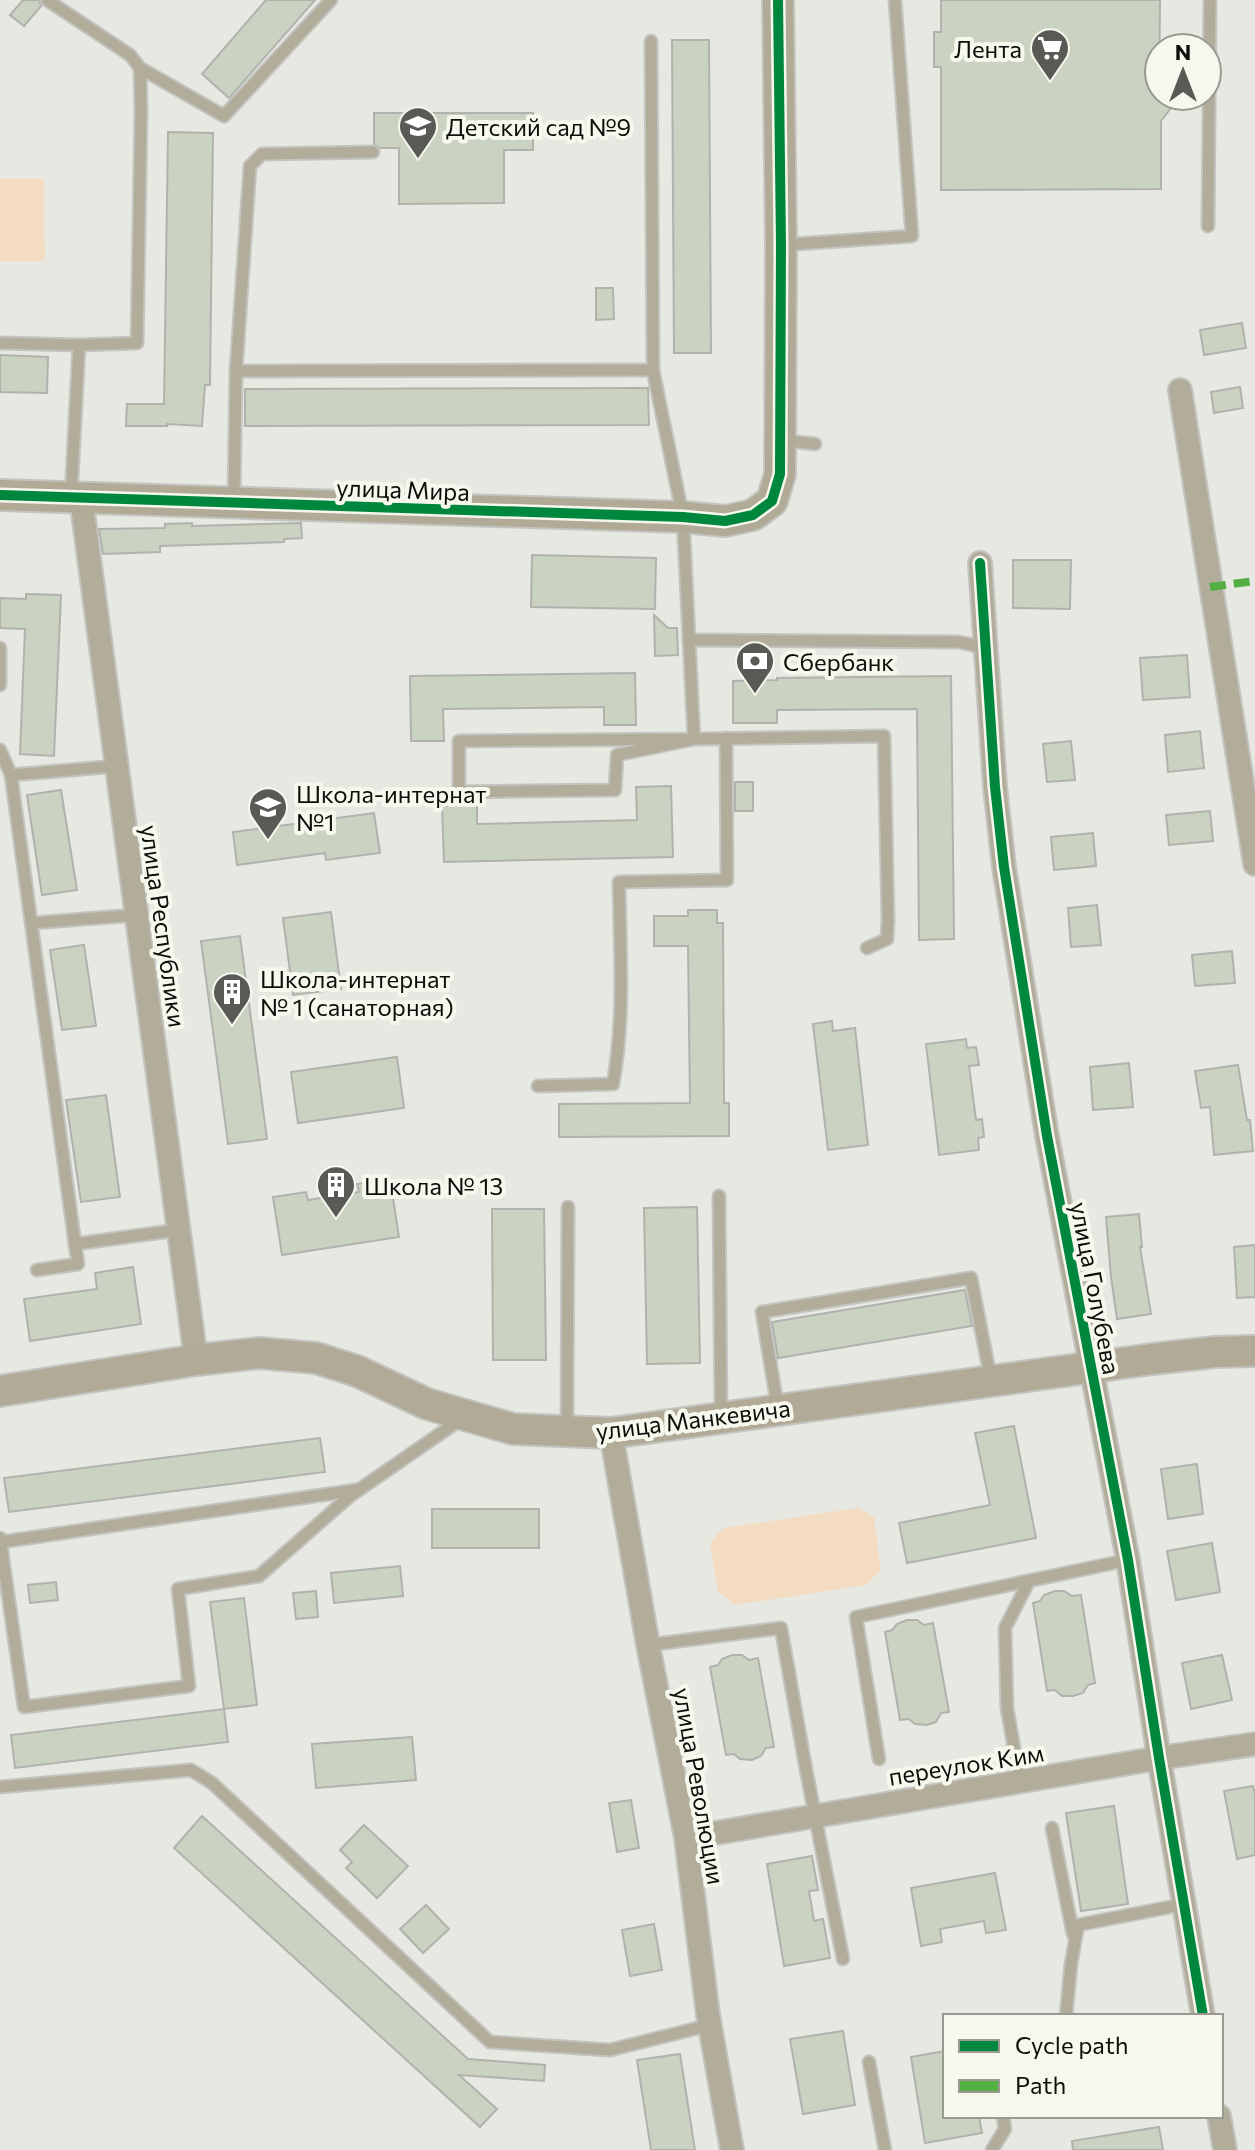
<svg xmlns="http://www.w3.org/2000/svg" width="1255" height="2150" font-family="Commissioner,sans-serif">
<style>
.green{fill:#f3dcc2}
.building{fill:#cad3c2;stroke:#b1b2ae;stroke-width:2}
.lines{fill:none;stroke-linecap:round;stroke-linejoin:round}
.lane-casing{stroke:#c3c4c0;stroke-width:15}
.street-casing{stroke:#c3c4c0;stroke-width:26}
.secondary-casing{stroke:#c3c4c0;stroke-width:34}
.lane{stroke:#b2ac9b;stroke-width:11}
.street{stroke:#b2ac9b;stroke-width:22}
.secondary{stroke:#b0aa97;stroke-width:30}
.quiet{stroke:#54b044;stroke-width:8;stroke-dasharray:16 8;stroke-linecap:butt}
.cycleway-casing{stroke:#f6f7ed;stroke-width:15}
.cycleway{stroke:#00873e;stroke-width:10}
.labels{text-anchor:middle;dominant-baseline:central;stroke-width:8;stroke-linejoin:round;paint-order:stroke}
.poi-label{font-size:24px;fill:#0d0d0a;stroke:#f6f7ed;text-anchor:start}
.street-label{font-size:24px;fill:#0d0d0a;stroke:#f6f7ed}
</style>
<rect width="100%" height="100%" fill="#e7e8e2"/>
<g class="green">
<polygon points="0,179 44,179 45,261 0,261"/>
<polygon points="858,1508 874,1517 881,1570 866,1585 735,1605 718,1592 710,1543 723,1528"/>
</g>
<g class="building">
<polygon points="23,0 39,0 41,6 24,26 10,15"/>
<polygon points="266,0 315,0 229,98 202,74"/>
<polygon points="941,0 1160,0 1159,99 1171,108 1161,121 1161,189 941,190 941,67 934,67 934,32 941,32"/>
<polygon points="672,40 709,40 711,353 674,353"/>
<polygon points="374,113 533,113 533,150 504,150 504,203 399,204 399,148 380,148 374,144"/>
<polygon points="168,132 213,133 210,385 205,385 202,426 167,424 167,426 126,426 127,404 164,404"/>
<polygon points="596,288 613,288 614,319 596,320"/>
<polygon points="1242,323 1246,348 1204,355 1200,330"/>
<polygon points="0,355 48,357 47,393 0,392"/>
<polygon points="1240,387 1243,408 1214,413 1211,392"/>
<polygon points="648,388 649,425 245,426 245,389"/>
<polygon points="192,523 192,526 301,523 302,538 284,539 284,542 160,546 160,552 103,554 99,529 165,528 165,524"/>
<polygon points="532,555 656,558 655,609 531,607"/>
<polygon points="1013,560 1071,560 1070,609 1013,608"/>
<polygon points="26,594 61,595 54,756 20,754 25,629 0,628 0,598 26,599"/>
<polygon points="654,615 668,628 677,628 678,655 655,656"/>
<polygon points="1187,655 1190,697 1143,700 1140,658"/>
<polygon points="635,673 636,725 604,725 604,707 443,709 444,741 411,741 410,676"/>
<polygon points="951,676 954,939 919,940 917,709 777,710 777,723 733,723 733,681 777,680 777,678"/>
<polygon points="1200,731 1204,768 1168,772 1165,735"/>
<polygon points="1071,741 1075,780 1047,782 1043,744"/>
<rect x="735" y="782" width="18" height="29"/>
<polygon points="671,786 673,857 444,862 442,806 477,805 477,824 637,820 636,787"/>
<polygon points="61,790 77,890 42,895 27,795"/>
<polygon points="1210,811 1213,841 1169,845 1166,815"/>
<polygon points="374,813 380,853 326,860 325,853 237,865 233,832"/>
<polygon points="1093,833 1096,866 1054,870 1051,837"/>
<polygon points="1097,905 1101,945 1071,947 1068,908"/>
<polygon points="688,910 717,910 717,923 723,923 724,1103 729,1103 729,1136 559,1137 559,1104 690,1103 688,946 654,946 654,916 688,916"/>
<polygon points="331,912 341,989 293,995 283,918"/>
<polygon points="240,936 267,1139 228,1144 201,941"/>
<polygon points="84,945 96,1026 62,1030 50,950"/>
<polygon points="1232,951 1235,983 1195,986 1192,955"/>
<polygon points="832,1021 833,1031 855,1028 868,1145 828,1150 813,1024"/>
<polygon points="966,1039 967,1048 976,1047 979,1065 969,1066 976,1120 982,1119 984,1137 978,1138 979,1150 939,1155 926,1044"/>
<polygon points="397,1057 404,1108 298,1123 291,1072"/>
<polygon points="1129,1063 1133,1107 1093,1110 1090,1067"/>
<polygon points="1238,1065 1247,1120 1250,1120 1253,1151 1214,1155 1210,1107 1201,1108 1195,1071"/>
<polygon points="106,1095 120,1197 81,1202 66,1100"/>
<polygon points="390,1179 399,1237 282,1255 273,1197 306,1192 308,1200 359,1192 357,1184"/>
<polygon points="697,1207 700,1363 647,1364 644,1208"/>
<polygon points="492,1209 544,1209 546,1360 493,1360"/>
<polygon points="1139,1214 1142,1247 1140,1247 1151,1314 1117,1319 1111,1277 1106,1217"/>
<polygon points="1255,1245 1255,1297 1237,1298 1234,1247"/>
<polygon points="133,1267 141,1324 30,1341 24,1299 97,1289 95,1273"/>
<polygon points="965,1290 972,1326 778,1358 772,1322"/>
<polygon points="1014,1426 1036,1538 907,1563 899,1523 990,1505 975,1433"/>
<polygon points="320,1438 325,1472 9,1512 4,1478"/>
<polygon points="1197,1464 1203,1514 1168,1519 1161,1469"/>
<rect x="432" y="1509" width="107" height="39"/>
<polygon points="1212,1543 1220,1592 1176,1600 1167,1551"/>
<polygon points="400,1566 403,1596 334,1603 331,1573"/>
<polygon points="56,1582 58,1600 30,1603 28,1585"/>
<polygon points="316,1591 318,1617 296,1619 293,1593"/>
<polygon points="1055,1591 1064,1591 1072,1596 1081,1595 1095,1683 1088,1685 1083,1693 1073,1696 1062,1696 1055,1690 1047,1691 1033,1603 1040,1601 1044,1595"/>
<polygon points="244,1598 257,1705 224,1709 210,1602"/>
<polygon points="907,1620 917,1620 924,1625 933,1623 949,1712 941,1713 936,1722 927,1725 915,1724 909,1719 900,1720 885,1632 892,1630 897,1624"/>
<polygon points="732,1655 742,1655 749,1660 758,1658 774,1747 766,1748 761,1756 752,1760 740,1759 734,1754 726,1755 710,1667 718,1665 722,1659"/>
<polygon points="1222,1655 1232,1700 1191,1709 1182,1663"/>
<polygon points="224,1709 228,1742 15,1768 11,1735"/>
<polygon points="412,1737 416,1780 316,1788 312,1744"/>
<polygon points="1253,1786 1255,1795 1255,1855 1237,1859 1224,1791"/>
<polygon points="631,1800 639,1848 617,1852 609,1803"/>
<polygon points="1114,1806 1128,1904 1081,1911 1066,1813"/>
<polygon points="202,1816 468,2059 545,2065 544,2081 459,2075 497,2109 480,2127 174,1848"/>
<polygon points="364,1825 408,1866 377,1898 346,1868 352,1862 340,1850"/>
<polygon points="812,1856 818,1890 809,1891 814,1921 823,1919 830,1958 784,1966 767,1864"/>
<polygon points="995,1873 1006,1930 986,1933 984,1921 940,1929 942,1942 921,1946 911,1888"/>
<polygon points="426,1905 449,1929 423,1953 400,1929"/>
<polygon points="654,1924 662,1970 630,1976 622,1930"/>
<polygon points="843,2031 855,2105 803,2114 790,2039"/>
<polygon points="945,2051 945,2116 979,2116 982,2133 925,2143 911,2057"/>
<polygon points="680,2054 695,2150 651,2150 637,2060"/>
<polygon points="1159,2127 1163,2150 1073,2150 1072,2141"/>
</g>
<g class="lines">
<defs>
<g id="lane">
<polyline points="47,0 130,55 140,68 224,116 331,0"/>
<polyline points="651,41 653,370 683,517 694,739 459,741 459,792 615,790 617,755 694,739 884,736 888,920 887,939 867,948"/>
<polyline points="1208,226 1210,0"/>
<polyline points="781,245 912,236 895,0"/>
<polyline points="0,343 79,345 137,343 141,111 140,68"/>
<polyline points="236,371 653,370"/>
<polyline points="780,440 815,444"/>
<polyline points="71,497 79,345"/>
<polyline points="234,499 236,371 250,166 262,154 373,152"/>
<polyline points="689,640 959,642 973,645 985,650"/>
<polyline points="0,648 0,685"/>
<polyline points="0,750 11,775 75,1244"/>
<polyline points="11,775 117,766"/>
<polyline points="32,923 136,915"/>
<path d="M538,1086L613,1084C625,1018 620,949 619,882L727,880L726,738"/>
<polyline points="719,1196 721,1417"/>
<polyline points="37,1270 78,1264 75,1244 178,1230"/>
<polyline points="778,1410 762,1312 971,1278 991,1380"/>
<polyline points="567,1431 568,1207"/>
<polyline points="0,1538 24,1707 189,1686 178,1589 259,1576 350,1496 460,1420"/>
<polyline points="1,1542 356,1490"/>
<polyline points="648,1645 781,1628 805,1764 843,1959"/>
<polyline points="879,1759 856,1617 1128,1560"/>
<polyline points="1020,1782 1007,1708 1005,1628 1029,1581"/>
<polyline points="0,1787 191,1770 212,1783 490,2042 610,2050 710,2025"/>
<polyline points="1052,1828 1073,1934"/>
<polyline points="1066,2016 1071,1964 1078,1925 1185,1904"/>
<polyline points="869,2062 885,2150"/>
<polyline points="992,2150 1005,2129 1003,2116"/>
</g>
<g id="street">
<polyline points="1180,390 1255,864"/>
<polyline points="81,498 196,1360"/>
<polyline points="980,563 995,787 1004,867 1047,1136 1128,1560 1159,1758 1203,2016"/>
<polyline points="611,1433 648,1645 686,1838 708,2015 732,2150"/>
<polyline points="686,1838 1159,1758 1255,1744"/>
<polyline points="1219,2116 1225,2150"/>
</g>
<g id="secondary">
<polyline points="0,495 683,517 725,521 753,515 772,501 780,474 781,245 778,0"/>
<polyline points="0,1391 196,1360 259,1353 316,1358 357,1371 427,1404 513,1429 611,1433 1152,1359 1215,1352 1255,1351"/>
</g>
</defs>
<use href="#lane" class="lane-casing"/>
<use href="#street" class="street-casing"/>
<use href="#secondary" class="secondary-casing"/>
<use href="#lane" class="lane"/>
<use href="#street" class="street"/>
<use href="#secondary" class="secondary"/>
<polyline class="quiet" points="1210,587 1255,581"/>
<defs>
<g id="cycleway">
<polyline points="0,495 683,517 725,521 753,515 772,501 780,474 781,245 778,0"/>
<polyline points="980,563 995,787 1004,867 1047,1136 1128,1560 1159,1758 1203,2016"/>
</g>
</defs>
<use href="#cycleway" class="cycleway-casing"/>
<use href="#cycleway" class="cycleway"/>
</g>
<defs>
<symbol id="supermarket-pin" viewBox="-11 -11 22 30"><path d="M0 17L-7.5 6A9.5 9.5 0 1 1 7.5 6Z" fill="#595a56" stroke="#f6f7ed"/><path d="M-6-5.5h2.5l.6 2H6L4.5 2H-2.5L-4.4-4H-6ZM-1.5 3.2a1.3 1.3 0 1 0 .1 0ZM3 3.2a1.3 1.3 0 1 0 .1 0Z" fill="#fff"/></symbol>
<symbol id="school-pin" viewBox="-11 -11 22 30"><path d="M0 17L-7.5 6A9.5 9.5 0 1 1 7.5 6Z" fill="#595a56" stroke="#f6f7ed"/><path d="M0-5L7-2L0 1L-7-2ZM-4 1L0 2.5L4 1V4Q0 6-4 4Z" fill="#fff"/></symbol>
<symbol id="bank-pin" viewBox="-11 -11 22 30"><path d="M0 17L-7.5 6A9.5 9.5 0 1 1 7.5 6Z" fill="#595a56" stroke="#f6f7ed"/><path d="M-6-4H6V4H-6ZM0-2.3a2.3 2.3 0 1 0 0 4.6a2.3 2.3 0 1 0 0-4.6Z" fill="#fff"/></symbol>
<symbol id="building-pin" viewBox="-11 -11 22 30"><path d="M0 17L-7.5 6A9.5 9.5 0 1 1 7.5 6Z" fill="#595a56" stroke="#f6f7ed"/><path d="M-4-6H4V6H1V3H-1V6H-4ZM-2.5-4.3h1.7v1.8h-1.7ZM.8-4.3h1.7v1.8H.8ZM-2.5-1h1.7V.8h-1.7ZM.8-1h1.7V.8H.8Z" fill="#fff"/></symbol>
</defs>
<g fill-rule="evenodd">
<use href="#supermarket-pin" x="1028" y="26" width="44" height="60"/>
<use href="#school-pin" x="396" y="104" width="44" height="60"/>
<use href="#bank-pin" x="733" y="639" width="44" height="60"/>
<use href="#school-pin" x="246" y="785" width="44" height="60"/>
<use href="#building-pin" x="210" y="970" width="44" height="60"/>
<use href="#building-pin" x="314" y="1163" width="44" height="60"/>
</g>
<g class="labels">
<g class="poi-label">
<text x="1022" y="48" text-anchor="end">Лента</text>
<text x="446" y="126">Детский сад №9</text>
<text x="783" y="661">Сбербанк</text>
<text x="296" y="793">Школа-интернат<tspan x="296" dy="28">№1</tspan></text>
<text x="260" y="978">Школа-интернат<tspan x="260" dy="28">№ 1 (санаторная)</tspan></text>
<text x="364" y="1185">Школа № 13</text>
</g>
<g class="street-label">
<text transform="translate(403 489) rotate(2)">улица Мира</text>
<text transform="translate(164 926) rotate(82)">улица Республики</text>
<text transform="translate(1096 1288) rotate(79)">улица Голубева</text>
<text transform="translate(693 1419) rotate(-7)">улица Манкевича</text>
<text transform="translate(966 1764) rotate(-9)">переулок Ким</text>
<text transform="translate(700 1786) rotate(80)">улица Революции</text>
</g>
</g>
<rect x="943" y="2014" width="280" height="104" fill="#f6f7ed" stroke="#999992" stroke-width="2"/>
<rect x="959" y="2040" width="40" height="12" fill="#00873e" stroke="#999992" stroke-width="2"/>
<text x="1015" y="2054" font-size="24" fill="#0d0d0a">Cycle path</text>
<rect x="959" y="2080" width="40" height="12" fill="#54b044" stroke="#999992" stroke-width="2"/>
<text x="1015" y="2094" font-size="24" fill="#0d0d0a">Path</text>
<g transform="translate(1183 72)"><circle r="38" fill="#f6f7ed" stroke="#999992" stroke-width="2"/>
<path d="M0-6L14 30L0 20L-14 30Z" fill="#595a56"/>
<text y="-12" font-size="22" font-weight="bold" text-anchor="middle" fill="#0d0d0a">N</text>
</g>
</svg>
